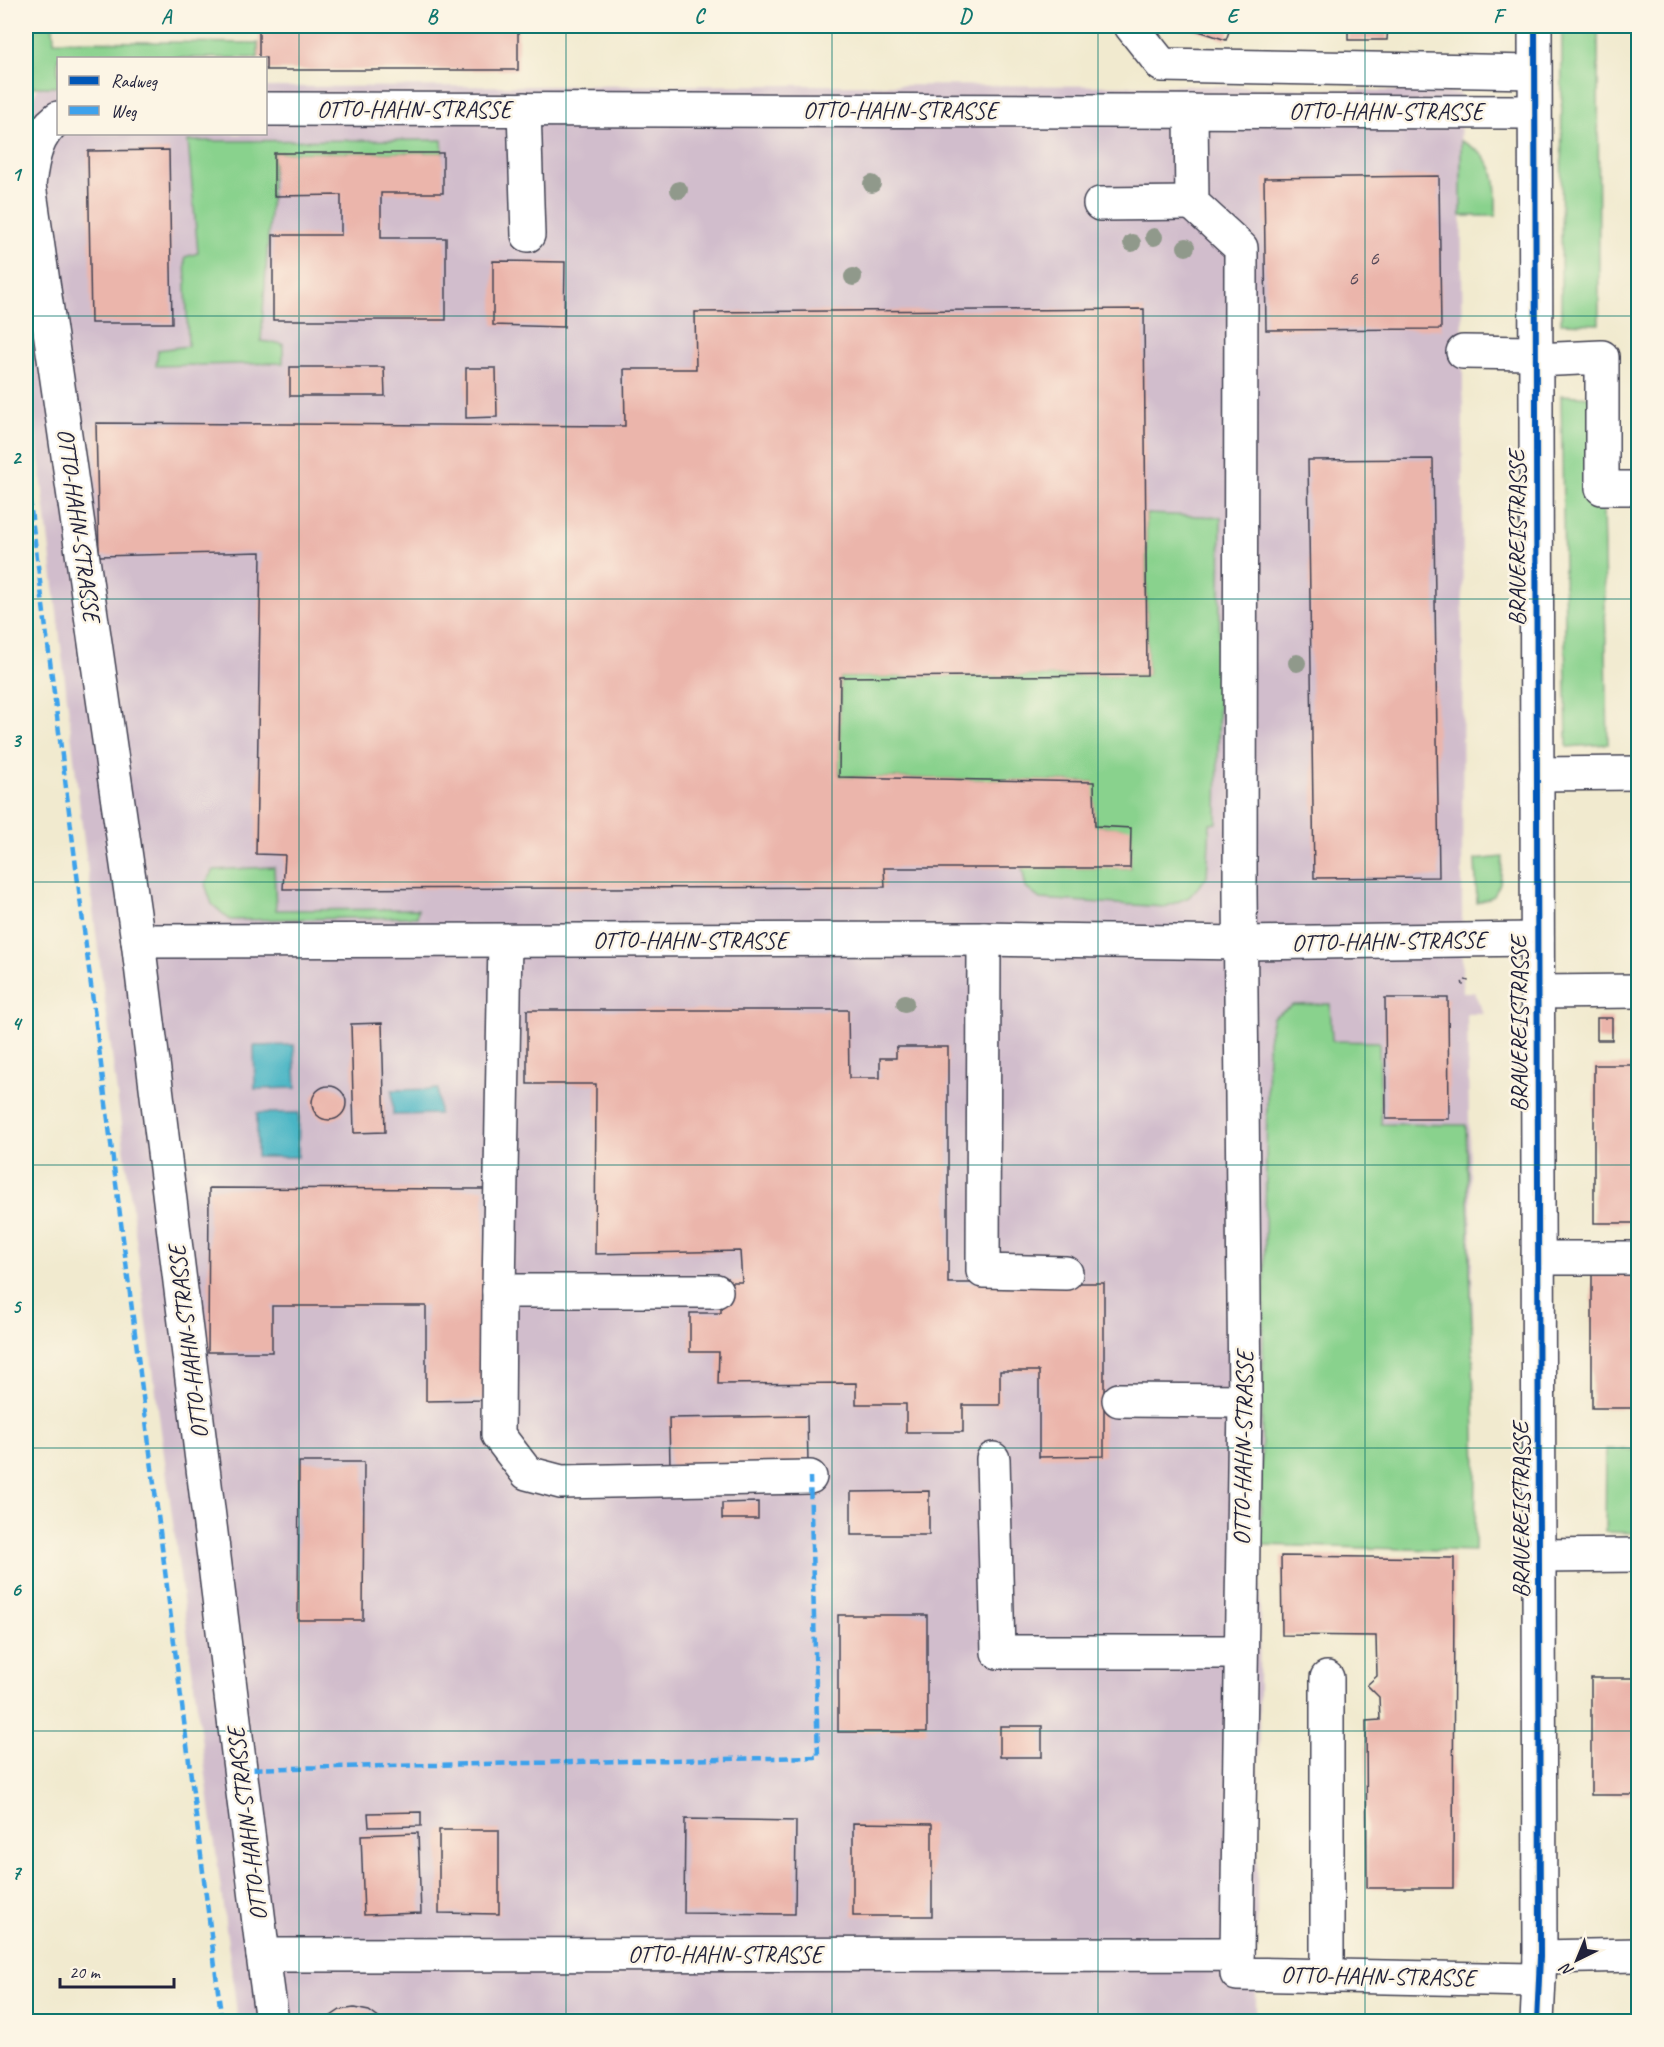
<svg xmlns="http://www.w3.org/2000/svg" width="1664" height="2047" font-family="Caveat,sans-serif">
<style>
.industrial{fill:#d1bdcc}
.green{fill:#89d28d;stroke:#567a64;stroke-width:1.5}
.water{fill:#49b5c5;stroke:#366c80;stroke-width:1.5}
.building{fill:#ebb5ab}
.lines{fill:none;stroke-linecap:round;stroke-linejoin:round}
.minor-casing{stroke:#414051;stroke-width:36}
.path{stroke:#414051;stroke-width:4;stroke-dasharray:1.5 4.5;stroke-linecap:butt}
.minor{stroke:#fff;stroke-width:33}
.quiet{stroke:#3ea2ec;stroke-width:4.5;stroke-dasharray:9 4.5;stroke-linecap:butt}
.cycleway-casing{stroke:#fcf5e5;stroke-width:10}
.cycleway{stroke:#0057b8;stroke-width:6}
.tree{fill:#90998b}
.grid{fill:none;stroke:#0f766e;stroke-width:1.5;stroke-opacity:0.55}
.labels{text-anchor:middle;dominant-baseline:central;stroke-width:5;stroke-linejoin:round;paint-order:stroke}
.number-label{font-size:21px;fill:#544757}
.street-label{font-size:24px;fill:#22223b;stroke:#fcf5e5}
.neatline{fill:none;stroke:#0f766e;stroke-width:2}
.grid-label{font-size:20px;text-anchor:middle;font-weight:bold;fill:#0f766e}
</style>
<rect width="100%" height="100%" fill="#fcf5e5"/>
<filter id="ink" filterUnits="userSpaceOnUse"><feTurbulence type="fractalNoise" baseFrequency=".0167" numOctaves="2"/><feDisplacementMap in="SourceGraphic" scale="12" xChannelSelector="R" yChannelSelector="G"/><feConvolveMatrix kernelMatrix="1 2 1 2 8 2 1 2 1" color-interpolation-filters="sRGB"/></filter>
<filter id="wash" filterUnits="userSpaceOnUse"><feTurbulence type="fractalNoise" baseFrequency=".008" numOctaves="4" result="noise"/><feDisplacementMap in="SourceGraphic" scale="24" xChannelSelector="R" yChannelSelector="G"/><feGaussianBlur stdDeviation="1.35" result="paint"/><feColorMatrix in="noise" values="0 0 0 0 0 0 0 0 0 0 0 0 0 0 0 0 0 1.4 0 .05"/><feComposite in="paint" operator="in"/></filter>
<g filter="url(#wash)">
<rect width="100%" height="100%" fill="#f1eacf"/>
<polygon class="industrial" points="799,85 1213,86 1460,93 1463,352 1462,975 1463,992 1474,992 1484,1014 1467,1014 1476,1469 1261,1467 1256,2021 238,2021 81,818 26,346 26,111 38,88 58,88 58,134 266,134 266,87"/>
<g class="green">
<polygon points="26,26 53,26 54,41 258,43 258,58 58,58 58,87 26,87"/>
<polygon points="1562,26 1598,26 1599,324 1561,323"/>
<polygon points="442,140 443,153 274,153 261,341 283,344 283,363 156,366 158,350 188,346 185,257 198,253 188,141"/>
<path d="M1461,141C1498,158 1496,178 1496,216H1461Z"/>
<polygon points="1561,395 1592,397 1593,488 1603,505 1608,744 1567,747"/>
<polygon points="1146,514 1221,517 1217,823 1210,824 1207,877 1189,897 1165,907 1040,899 1026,888 1022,868 1130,868 1131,829 1095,826 1093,782 839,777 840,677 1147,675"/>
<polygon points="1503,857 1500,883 1494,896 1477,903 1475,860"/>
<polygon points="274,867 276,910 418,909 417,917 230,920 212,904 205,884 214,870"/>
<polygon points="1330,1004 1332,1041 1379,1042 1381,1124 1466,1125 1476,1469 1475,1551 1260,1545 1268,1040 1273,1017 1293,1005"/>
<polygon points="1606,1449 1638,1450 1638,1533 1605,1532"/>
</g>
<g class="water">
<polygon points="294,1045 296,1088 255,1089 254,1046"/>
<polygon points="438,1089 439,1114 393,1115 392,1090"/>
<polygon points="257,1113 299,1113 298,1157 257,1157"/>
</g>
<g id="blocks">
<g class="building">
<polygon points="259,26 518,26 518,70 266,70 266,58 259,58"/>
<polygon points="1184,26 1231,26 1226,40"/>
<polygon points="1348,26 1388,26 1387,40 1348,40"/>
<polygon points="169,150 172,323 91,323 88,151"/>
<polygon points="274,153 443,153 443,193 381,193 381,238 446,238 446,320 273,320 273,235 341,235 341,195 274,196"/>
<polygon points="1439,176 1441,329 1266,330 1264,178"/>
<polygon points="493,261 565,262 564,327 493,325"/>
<polygon points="1144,309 1147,675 840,677 839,777 1094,782 1095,826 1131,828 1130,868 884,868 885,887 283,889 285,855 256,854 261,552 99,556 96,423 625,426 624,369 696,369 695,312"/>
<polygon points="290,367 384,367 385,396 290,396"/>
<polygon points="466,368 496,368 497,417 466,418"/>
<polygon points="1433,459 1439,877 1314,878 1308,460"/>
<polygon points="1385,998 1448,998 1449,1119 1386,1119"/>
<polygon points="527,1010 848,1010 849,1078 880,1078 880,1058 896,1058 896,1047 948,1047 948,1283 1104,1283 1104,1456 1039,1457 1039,1371 1000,1371 1000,1405 963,1405 963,1432 906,1432 906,1404 856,1404 856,1383 718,1384 719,1352 690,1352 690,1313 721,1313 721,1282 742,1282 740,1251 595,1254 596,1084 527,1084"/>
<rect x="1597" y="1018" width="15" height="22"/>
<polygon points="382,1023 385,1132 354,1133 351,1024"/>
<rect x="1594" y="1065" width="44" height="158"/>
<circle cx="329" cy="1103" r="17"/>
<polygon points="209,1188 484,1189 484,1400 426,1401 426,1306 272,1306 272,1352 208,1352"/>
<polygon points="1592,1264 1638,1265 1638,1408 1592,1408"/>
<polygon points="807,1416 808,1464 670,1466 669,1418"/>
<polygon points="299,1462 364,1462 363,1620 298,1620"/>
<polygon points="929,1491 929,1535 851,1535 851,1492"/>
<polygon points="758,1502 758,1519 722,1519 722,1503"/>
<polygon points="1281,1556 1454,1558 1453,1888 1367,1888 1366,1721 1380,1720 1379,1697 1367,1685 1377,1676 1376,1636 1282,1635"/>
<rect x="838" y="1615" width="89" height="117"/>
<rect x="1591" y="1678" width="47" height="117"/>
<rect x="1000" y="1726" width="42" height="31"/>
<polygon points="421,1812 421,1826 369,1827 368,1813"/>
<polygon points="685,1819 796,1821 795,1914 684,1913"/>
<polygon points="853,1823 932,1824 932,1916 853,1916"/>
<polygon points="439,1830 499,1830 499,1914 439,1913"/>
<polygon points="418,1833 421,1913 364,1915 361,1835"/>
<polygon points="354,2008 369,2011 384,2022 322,2022 340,2010"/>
</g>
</g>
</g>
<g filter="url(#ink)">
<use href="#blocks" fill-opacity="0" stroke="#414051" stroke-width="1.5"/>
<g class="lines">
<defs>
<g id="minor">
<polyline points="1131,26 1162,65 1534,72"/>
<polyline points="1535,26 1540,1957 1537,2022"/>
<polyline points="266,109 1534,112"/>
<polyline points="524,109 528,235"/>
<polyline points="1191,111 1192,203 1241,248 1240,893 1245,1401 1237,1954"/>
<path d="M58,118C36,135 32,159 29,185L138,941L263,1955L1237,1954V1974L1539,1980"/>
<polyline points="1100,204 1192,203"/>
<polyline points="1463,352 1535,353"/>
<polyline points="1535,360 1602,357 1602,488 1638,488"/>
<polyline points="1536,774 1638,773"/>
<polyline points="984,939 983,1271 1066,1273"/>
<polyline points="138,941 984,939 1241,943 1537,939"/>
<polyline points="1537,992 1638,991"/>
<polyline points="1538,1258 1638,1258"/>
<polyline points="499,1291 505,941"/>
<polyline points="716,1291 499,1291 498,1435 527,1473 561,1482 810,1477"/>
<polyline points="1119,1400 1245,1401"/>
<polyline points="993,1459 998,1652 1241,1652"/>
<polyline points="1539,1556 1638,1555"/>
<polyline points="1327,1678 1327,1976"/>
<polyline points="263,1955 272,2022"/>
<polyline points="1540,1957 1638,1955"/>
</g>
</defs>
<use href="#minor" class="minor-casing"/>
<polyline class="path" points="1462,984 1466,983 1468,977"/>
<use href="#minor" class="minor"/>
<g class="quiet">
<polyline points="26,471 222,2022"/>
<polyline points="240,1769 818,1757 810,1477"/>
</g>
<defs>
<polyline id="cycleway" points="1535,26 1540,1957 1537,2022"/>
</defs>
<use href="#cycleway" class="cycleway-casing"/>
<use href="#cycleway" class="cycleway"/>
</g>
<g class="tree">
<circle cx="872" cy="184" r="9"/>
<circle cx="679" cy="190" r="9"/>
<circle cx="1154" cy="237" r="9"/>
<circle cx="1132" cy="243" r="9"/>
<circle cx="1186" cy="247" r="9"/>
<circle cx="853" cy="277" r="9"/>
<circle cx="1297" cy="663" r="9"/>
<circle cx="905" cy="1003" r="9"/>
</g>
</g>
<path class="grid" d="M299,26V2022M566,26V2022M832,26V2022M1098,26V2022M1365,26V2022M26,316H1638M26,599H1638M26,882H1638M26,1165H1638M26,1448H1638M26,1731H1638"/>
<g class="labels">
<g class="number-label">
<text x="1374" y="258">6</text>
<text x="1353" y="278">6</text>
</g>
<g class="street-label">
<text x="414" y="109">OTTO-HAHN-STRASSE</text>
<text x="900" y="110">OTTO-HAHN-STRASSE</text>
<text x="1386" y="111">OTTO-HAHN-STRASSE</text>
<text transform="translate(79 525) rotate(82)">OTTO-HAHN-STRASSE</text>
<text transform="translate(1517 538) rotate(-90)">BRAUEREISTRASSE</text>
<text x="690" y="940">OTTO-HAHN-STRASSE</text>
<text transform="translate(1389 941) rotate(-1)">OTTO-HAHN-STRASSE</text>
<text transform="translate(1519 1024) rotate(-90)">BRAUEREISTRASSE</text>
<text transform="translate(188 1342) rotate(-97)">OTTO-HAHN-STRASSE</text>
<text transform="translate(1243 1448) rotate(-89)">OTTO-HAHN-STRASSE</text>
<text transform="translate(1521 1510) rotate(-90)">BRAUEREISTRASSE</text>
<text transform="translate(247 1824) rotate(-97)">OTTO-HAHN-STRASSE</text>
<text x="725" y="1954">OTTO-HAHN-STRASSE</text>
<text transform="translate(1378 1976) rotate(1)">OTTO-HAHN-STRASSE</text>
</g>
</g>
<rect width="1664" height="2047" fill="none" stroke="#fcf5e5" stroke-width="66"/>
<rect x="57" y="57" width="210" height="78" fill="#fcf5e5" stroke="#a5a1a1" stroke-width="1.5"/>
<rect x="69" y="76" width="30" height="9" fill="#0057b8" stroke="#a5a1a1" stroke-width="1.5"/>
<text x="111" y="87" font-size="18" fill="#22223b">Radweg</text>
<rect x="69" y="106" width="30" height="9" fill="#3ea2ec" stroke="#a5a1a1" stroke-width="1.5"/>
<text x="111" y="117" font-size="18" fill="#22223b">Weg</text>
<g transform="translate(1577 1960) rotate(223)" stroke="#fcf5e5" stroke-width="4.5" paint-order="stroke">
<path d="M0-4.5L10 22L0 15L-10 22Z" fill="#22223b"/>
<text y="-9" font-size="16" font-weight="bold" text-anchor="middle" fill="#22223b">N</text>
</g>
<path d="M60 1978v9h114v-9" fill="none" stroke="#22223b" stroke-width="3"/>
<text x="69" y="1978" font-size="18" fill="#22223b" stroke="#fcf5e5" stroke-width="4.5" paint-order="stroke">20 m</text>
<rect x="33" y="33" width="1598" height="1981" class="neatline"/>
<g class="grid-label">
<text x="166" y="23">A</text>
<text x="432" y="23">B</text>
<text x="699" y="23">C</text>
<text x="965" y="23">D</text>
<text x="1232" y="23">E</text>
<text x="1498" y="23">F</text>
<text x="16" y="181">1</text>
<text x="16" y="464">2</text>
<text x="16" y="747">3</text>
<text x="16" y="1030">4</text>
<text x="16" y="1313">5</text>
<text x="16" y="1596">6</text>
<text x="16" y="1879">7</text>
</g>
</svg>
